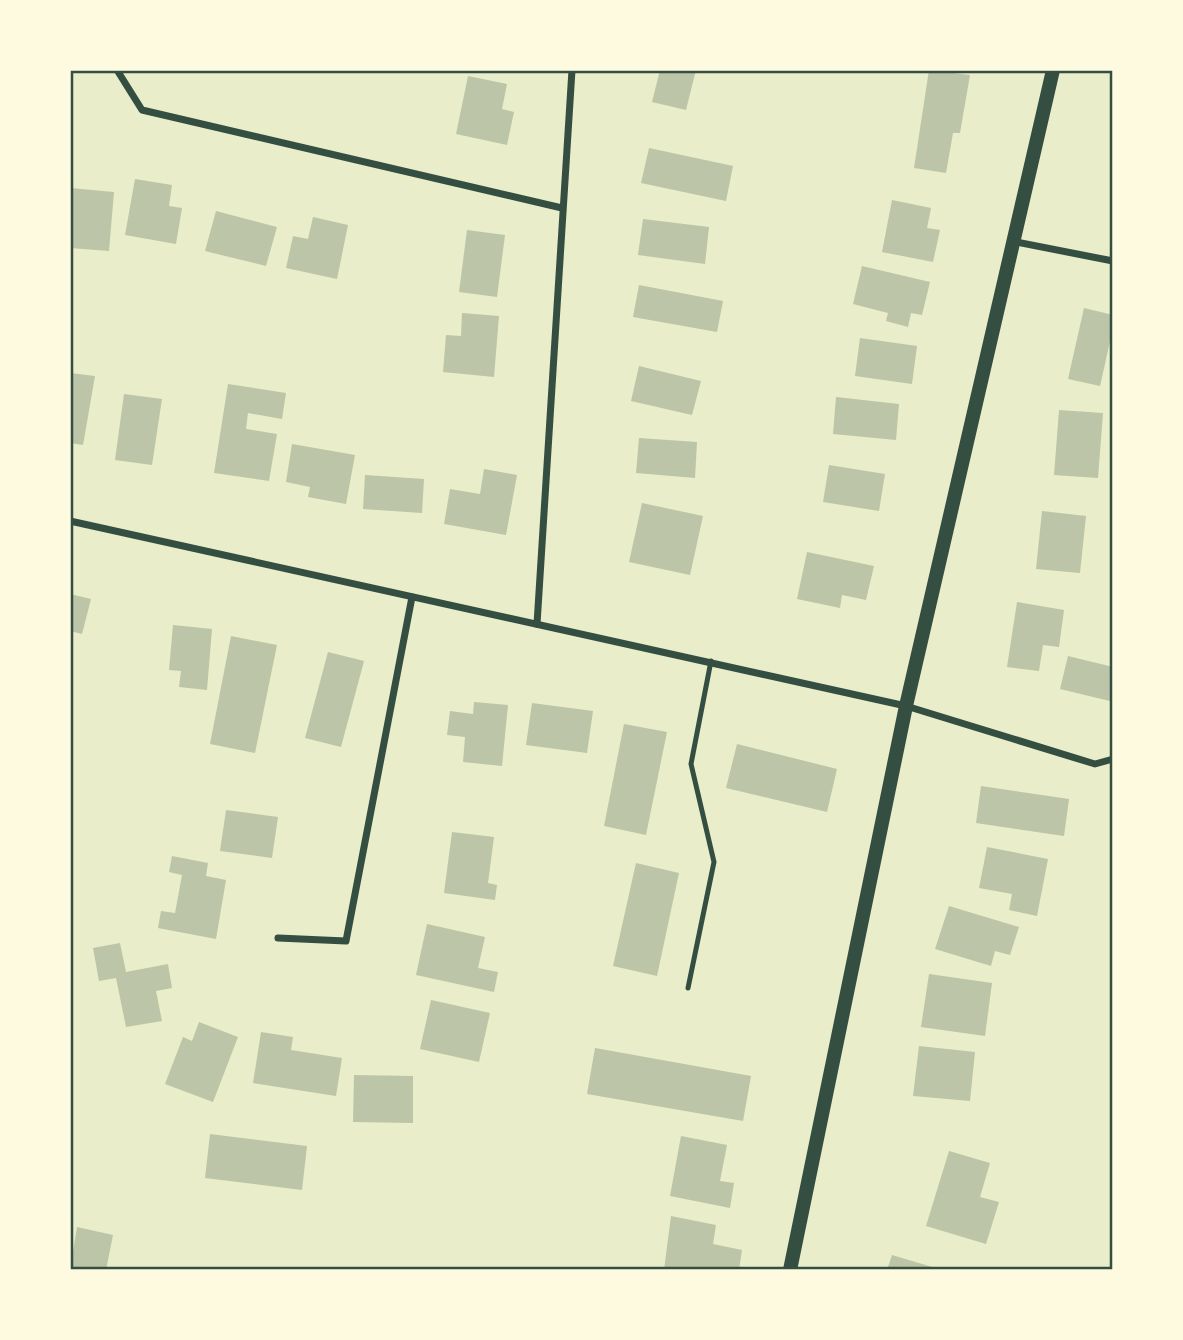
<svg xmlns="http://www.w3.org/2000/svg" width="1183" height="1340" font-family="'Titillium Web',sans-serif">
<style>
.building{fill:#bcc5a7}
.lines{fill:none;stroke-linecap:round;stroke-linejoin:round}
.service{stroke:#344e41;stroke-width:5}
.minor{stroke:#344e41;stroke-width:7}
.secondary{stroke:#344e41;stroke-width:14}
.neatline{fill:none;stroke:#344e41;stroke-width:2.5}
</style>
<rect width="100%" height="100%" fill="#e9edc9"/>
<g class="building">
<polygon points="660,70 696,70 686,110 652,102"/>
<polygon points="929,70 970,75 960,133 953,133 946,173 914,168"/>
<polygon points="468,76 507,84 502,109 514,112 507,145 456,134"/>
<polygon points="649,148 733,166 726,201 641,183"/>
<polygon points="135,179 172,185 169,206 182,208 176,244 125,235"/>
<polygon points="70,188 114,192 109,251 70,248"/>
<polygon points="892,200 931,208 927,228 940,230 933,262 882,252"/>
<polygon points="216,211 277,227 266,266 205,251"/>
<polygon points="313,217 348,225 337,279 286,268 293,236 308,239"/>
<polygon points="643,219 709,227 705,264 638,255"/>
<polygon points="467,230 505,235 497,297 459,292"/>
<polygon points="862,266 930,282 922,315 911,313 908,327 886,321 888,313 853,304"/>
<polygon points="639,285 723,301 717,332 633,317"/>
<polygon points="1084,308 1113,315 1113,328 1100,386 1068,379"/>
<polygon points="462,313 499,316 494,377 443,372 446,335 461,336"/>
<polygon points="860,338 917,346 912,384 855,376"/>
<polygon points="639,366 701,381 692,415 631,401"/>
<polygon points="70,373 95,376 83,445 70,443"/>
<polygon points="228,384 286,393 282,419 248,413 246,429 277,434 269,481 214,473"/>
<polygon points="124,394 162,399 152,465 115,460"/>
<polygon points="836,397 899,404 896,440 833,434"/>
<polygon points="1059,410 1103,413 1098,478 1054,475"/>
<polygon points="639,438 697,442 695,478 636,473"/>
<polygon points="292,444 355,455 346,504 308,497 310,487 286,482"/>
<polygon points="829,465 885,474 879,511 823,502"/>
<polygon points="484,469 517,475 506,535 444,524 450,489 480,494"/>
<polygon points="365,475 424,479 422,513 363,509"/>
<polygon points="642,503 703,516 690,575 629,562"/>
<polygon points="1042,511 1086,516 1080,573 1036,569"/>
<polygon points="807,552 874,566 866,600 842,595 840,608 797,599"/>
<polygon points="70,594 91,599 82,634 70,631"/>
<polygon points="1017,602 1064,610 1059,647 1043,645 1039,671 1007,667"/>
<polygon points="173,625 212,629 207,690 179,687 181,671 169,670"/>
<polygon points="231,636 277,645 255,753 210,744"/>
<polygon points="328,652 364,661 341,747 305,738"/>
<polygon points="1068,656 1113,667 1110,701 1060,689"/>
<polygon points="474,702 508,705 502,766 463,762 465,737 447,735 450,711 473,714"/>
<polygon points="532,703 593,711 587,753 526,745"/>
<polygon points="624,724 667,732 646,835 604,826"/>
<polygon points="737,744 837,769 827,812 726,788"/>
<polygon points="981,786 1069,799 1064,836 976,823"/>
<polygon points="226,810 278,817 272,858 220,851"/>
<polygon points="452,832 494,837 488,883 497,885 495,900 444,893"/>
<polygon points="987,847 1048,859 1037,916 1009,910 1012,894 979,888"/>
<polygon points="172,856 208,863 206,876 226,880 216,939 158,928 161,911 175,913 182,875 169,872"/>
<polygon points="636,863 679,873 657,976 613,966"/>
<polygon points="949,906 1019,927 1010,955 995,951 991,966 935,949"/>
<polygon points="427,924 485,937 478,968 498,972 494,992 416,975"/>
<polygon points="120,943 126,972 168,964 172,988 156,991 162,1021 126,1027 116,978 99,981 93,948"/>
<polygon points="929,974 992,983 985,1036 921,1027"/>
<polygon points="431,1000 490,1013 479,1062 420,1049"/>
<polygon points="199,1022 238,1037 213,1102 165,1084 183,1037 192,1041"/>
<polygon points="261,1032 293,1037 291,1050 342,1058 336,1096 253,1083"/>
<polygon points="919,1046 975,1052 970,1101 913,1096"/>
<polygon points="595,1048 751,1076 743,1121 587,1094"/>
<polygon points="354,1075 413,1076 413,1123 353,1122"/>
<polygon points="210,1134 307,1146 302,1190 205,1178"/>
<polygon points="681,1136 727,1145 720,1181 734,1183 730,1208 670,1196"/>
<polygon points="949,1151 990,1163 980,1197 999,1202 986,1244 926,1226"/>
<polygon points="671,1216 716,1225 713,1244 742,1250 739,1270 664,1270"/>
<polygon points="77,1227 113,1235 106,1270 70,1270"/>
<polygon points="892,1255 939,1269 939,1270 887,1270"/>
</g>
<g class="lines">
<polyline class="service" points="688,988 714,862 691,764 711,661"/>
<g class="minor">
<polyline points="117,70 142,110 562,208"/>
<polyline points="1016,242 1113,261"/>
<polyline points="70,521 906,706 1095,764 1113,759"/>
<polyline points="537,624 572,70"/>
<polyline points="278,938 346,941 412,597"/>
</g>
<polyline class="secondary" points="790,1270 906,706 1053,70"/>
</g>
<rect width="1183" height="1340" fill="none" stroke="#fefae0" stroke-width="144"/>
<rect x="72" y="72" width="1039" height="1196" class="neatline"/>
</svg>
